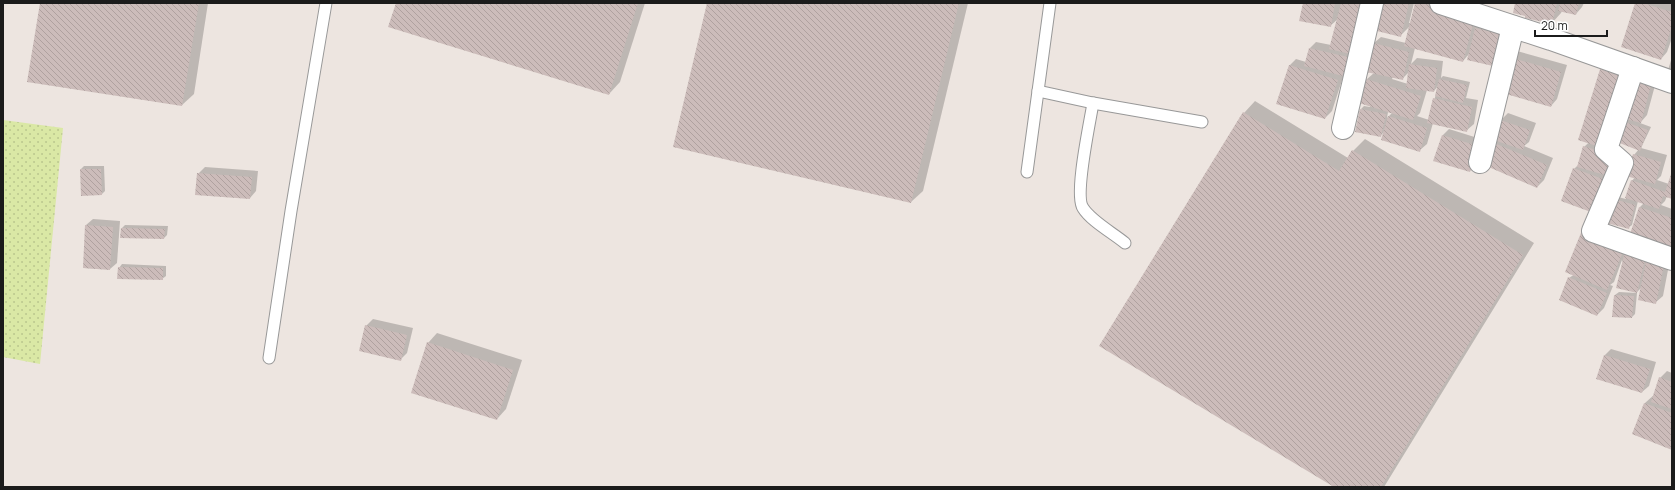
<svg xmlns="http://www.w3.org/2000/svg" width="1675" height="490" font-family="Manrope,sans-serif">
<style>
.grass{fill:url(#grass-dots)}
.shadow{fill:#0003;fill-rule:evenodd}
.building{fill:url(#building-back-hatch)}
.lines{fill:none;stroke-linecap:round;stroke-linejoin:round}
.lane-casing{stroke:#989898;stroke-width:13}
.street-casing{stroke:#989898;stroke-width:24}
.lane{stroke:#fff;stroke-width:11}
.street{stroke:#fff;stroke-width:22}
</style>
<defs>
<pattern id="grass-dots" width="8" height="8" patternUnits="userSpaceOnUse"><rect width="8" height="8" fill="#dae8a5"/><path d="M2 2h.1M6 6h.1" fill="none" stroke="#bac68d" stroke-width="1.8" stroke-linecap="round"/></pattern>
<pattern id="building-back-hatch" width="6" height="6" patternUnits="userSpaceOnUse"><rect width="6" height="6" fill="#ccbcba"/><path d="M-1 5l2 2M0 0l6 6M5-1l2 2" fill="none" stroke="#afa19f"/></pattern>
</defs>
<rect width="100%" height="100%" fill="#ede5e0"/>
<polygon class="grass" points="3,120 63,128 40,364 3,357"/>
<g class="shadow">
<polygon points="41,3 208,3 194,94 182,105"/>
<polygon points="397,3 645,3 620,82 609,94"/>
<polygon points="709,3 968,3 923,191 911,202"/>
<polygon points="1304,3 1377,3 1350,68 1344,74 1332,111 1325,118 1289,66 1296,59 1306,62 1310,48 1316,42 1331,45 1338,19 1330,26"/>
<path d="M1380,3H1414L1409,23H1411L1416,3H1466L1507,28L1499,59L1469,54L1463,61L1415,48L1411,64L1417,58L1443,61L1441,78L1443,76L1470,82L1466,98L1478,100L1474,124L1467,130L1433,123L1427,144L1420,150L1384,132L1380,136L1361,109L1364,106L1370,107V106L1367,79L1374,73V43L1381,37L1406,43L1410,26L1401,35ZM1409,72L1408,84L1392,79L1393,77L1402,79ZM1438,86L1429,120L1417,116L1420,113L1427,90L1434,91ZM1388,112L1392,113L1387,118Z"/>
<polygon points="1516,3 1584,3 1582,7 1576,14 1562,11 1561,13 1552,23"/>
<polygon points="1636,3 1672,4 1672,38 1667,52 1661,59"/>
<polygon points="1517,51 1567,65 1557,99 1551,106 1501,92"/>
<polygon points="1672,57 1672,72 1668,70"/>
<polygon points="1657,78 1647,115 1640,123 1651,127 1641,148 1667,155 1661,176 1657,180 1669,184 1672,174 1672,198 1667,196 1665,201 1661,205 1672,209 1672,249 1663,296 1656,302 1642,287 1637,292 1622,260 1614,282 1610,285 1613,286 1604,308 1597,315 1569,278 1630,237 1640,207 1644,203 1638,201 1632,225 1628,228 1608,222 1618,197 1626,199 1632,181 1635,177 1634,155 1639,149 1626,122 1629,119 1623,117 1611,146 1625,150 1605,207 1574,169 1579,164 1584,147"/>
<polygon points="1255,101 1348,158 1353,151 1365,139 1534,243 1384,487 1336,487 1244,113"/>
<polygon points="1508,113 1536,123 1529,142 1524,146 1553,158 1544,180 1537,187 1494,143 1497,140 1501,120"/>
<polygon points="1449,129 1484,140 1476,164 1470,171 1443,135"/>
<polygon points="84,166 104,166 105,191 102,194 81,169"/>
<polygon points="205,167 258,171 256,191 250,198 198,174"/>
<polygon points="93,219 120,221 117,263 110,269 84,268 86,225"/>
<polygon points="125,225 168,226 167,235 164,238 122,228"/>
<polygon points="122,264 166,266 166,276 162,279 119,268"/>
<polygon points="1619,292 1637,293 1635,314 1632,317 1615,295"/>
<polygon points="373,319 413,328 407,353 400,360 366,326"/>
<polygon points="437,333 522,360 506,409 497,419 428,343"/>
<polygon points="1611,349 1656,362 1649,386 1642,392 1604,356"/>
<polygon points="1667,371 1672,373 1672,449 1633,434 1645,403 1655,394 1660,378"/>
</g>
<g class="building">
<polygon points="40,3 199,3 182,106 27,82"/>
<polygon points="396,3 638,3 609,95 388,27"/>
<polygon points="707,3 959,3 911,203 673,147"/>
<polygon points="1303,3 1335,3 1331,27 1299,21"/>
<polygon points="1341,3 1373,3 1359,56 1329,49"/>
<polygon points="1379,3 1409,3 1401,37 1373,30"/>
<polygon points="1415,3 1422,3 1475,17 1463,62 1404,46"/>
<polygon points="1515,3 1557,3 1552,24 1525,18 1525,16 1513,13"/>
<polygon points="1560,3 1579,3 1576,15 1558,11"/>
<polygon points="1635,3 1643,3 1672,12 1672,26 1661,60 1621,47"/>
<polygon points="1475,28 1501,34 1493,66 1467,60"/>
<polygon points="1373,43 1409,52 1403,80 1366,72"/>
<polygon points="1309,48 1348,57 1343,76 1304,66"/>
<polygon points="1509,57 1561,72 1551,107 1499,92"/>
<polygon points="1409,64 1437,68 1434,92 1406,88"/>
<polygon points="1289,65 1338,80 1325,119 1276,104"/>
<polygon points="1601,66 1632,76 1609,150 1578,140"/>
<polygon points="1366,79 1421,96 1413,120 1359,103"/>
<polygon points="1439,79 1467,85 1463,103 1435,96"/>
<polygon points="1633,80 1651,85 1641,123 1622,118"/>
<polygon points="1433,98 1472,107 1467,132 1427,123"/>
<polygon points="1360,109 1386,114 1381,137 1355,132"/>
<polygon points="1243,112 1339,171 1352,150 1523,255 1381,487 1334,487 1099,346"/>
<polygon points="1388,116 1427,128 1420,152 1381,140"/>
<polygon points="1500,120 1530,130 1523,150 1494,140"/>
<polygon points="1625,122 1648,130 1640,151 1617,142"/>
<polygon points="1442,135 1478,146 1470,172 1433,161"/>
<polygon points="1494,143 1547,165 1537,188 1484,165"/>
<polygon points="1583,146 1619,157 1612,177 1577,167"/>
<polygon points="1633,154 1661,162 1655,184 1626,176"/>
<polygon points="1573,168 1611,182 1599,215 1561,201"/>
<polygon points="80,169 101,169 102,195 81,196"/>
<polygon points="1672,171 1672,199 1663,196 1659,209 1625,198 1631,180 1665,192"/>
<polygon points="197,173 252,177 250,199 195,195"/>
<polygon points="1614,199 1635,205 1629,229 1607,223"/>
<polygon points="1639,207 1672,218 1672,249 1629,237"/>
<polygon points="85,225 113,227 110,270 83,268"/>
<polygon points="121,228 165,229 164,239 120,238"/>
<polygon points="1583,228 1626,245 1607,290 1565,272"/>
<polygon points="1626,247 1647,252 1637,293 1616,288"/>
<polygon points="1647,256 1665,260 1656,304 1638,300"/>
<polygon points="118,267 163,268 163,280 117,279"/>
<polygon points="1568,277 1607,293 1597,316 1559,300"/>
<polygon points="1614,295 1634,296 1632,318 1612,317"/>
<polygon points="365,325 407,335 401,361 359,351"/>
<polygon points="427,342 513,370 497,420 411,393"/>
<polygon points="1604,355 1650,369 1642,393 1596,379"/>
<polygon points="1659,377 1672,382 1672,409 1651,402"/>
<polygon points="1644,403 1672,413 1672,450 1632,434"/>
</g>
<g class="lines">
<defs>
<g id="lane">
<polyline points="1038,91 1093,103 1202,122"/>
<path d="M1093,103C1090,122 1074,195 1083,208C1091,221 1113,233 1125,243"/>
<polyline points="1027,172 1050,3"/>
<polyline points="269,358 291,211 326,3"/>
</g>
<g id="street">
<polyline points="1441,3 1551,39 1672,82"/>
<polyline points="1633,68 1606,149 1622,163 1593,231 1672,259"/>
<polyline points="1343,128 1372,3"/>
<polyline points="1480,162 1513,27"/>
</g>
</defs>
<use href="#lane" class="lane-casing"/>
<use href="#street" class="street-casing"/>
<use href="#lane" class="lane"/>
<use href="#street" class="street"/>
</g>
<rect width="1675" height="490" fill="none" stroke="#1b1b1b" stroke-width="8"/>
<path d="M1535 30v6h72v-6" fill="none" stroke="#1b1b1b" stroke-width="2"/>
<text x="1541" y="30" font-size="12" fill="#1b1b1b" stroke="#ffffff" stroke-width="3" paint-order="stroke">20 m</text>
</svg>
